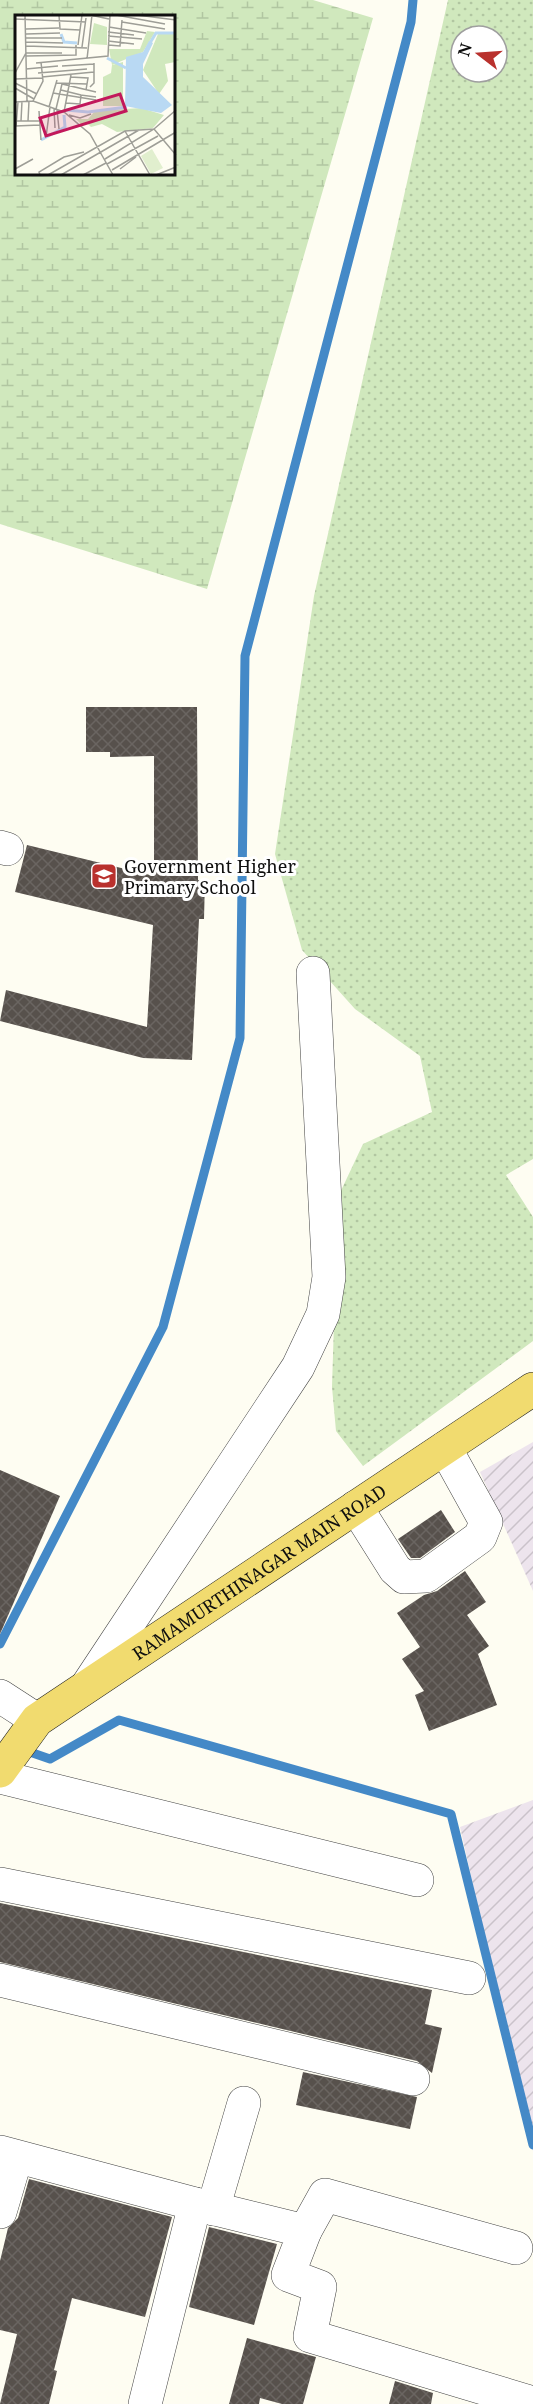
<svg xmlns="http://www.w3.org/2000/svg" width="533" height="2404" font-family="'Noto Serif',serif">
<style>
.industrial{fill:url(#industrial-furrows)}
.grass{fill:url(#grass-dots);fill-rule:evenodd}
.wetland{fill:url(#wetland-marsh);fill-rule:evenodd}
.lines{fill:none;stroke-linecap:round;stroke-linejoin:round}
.stream{stroke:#4489c7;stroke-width:9}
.building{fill:url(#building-cross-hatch)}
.minor-casing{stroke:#424242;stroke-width:34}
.major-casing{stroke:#202020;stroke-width:34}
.minor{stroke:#fff;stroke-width:33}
.major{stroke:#f1db6f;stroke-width:33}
.labels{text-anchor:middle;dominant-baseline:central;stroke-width:6;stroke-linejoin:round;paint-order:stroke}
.poi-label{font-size:18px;fill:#0f0f0f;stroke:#fff;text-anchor:start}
.street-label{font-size:18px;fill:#0f0f0f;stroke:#fff}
.inset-river{fill:none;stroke:#b9d9f3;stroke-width:3}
.inset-road{fill:none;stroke:#9e9e97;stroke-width:1.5}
.view{fill:#c2185b;fill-opacity:0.15;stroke:#c2185b;stroke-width:3}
.inset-edge{fill:none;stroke:#0f0f0f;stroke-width:3}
</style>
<defs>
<pattern id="industrial-furrows" width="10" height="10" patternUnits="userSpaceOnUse" patternTransform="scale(1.5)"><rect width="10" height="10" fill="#ede4ed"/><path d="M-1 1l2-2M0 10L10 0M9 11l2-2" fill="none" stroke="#cac2ca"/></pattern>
<pattern id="grass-dots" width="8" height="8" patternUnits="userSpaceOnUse" patternTransform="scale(1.5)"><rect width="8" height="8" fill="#d0e8bd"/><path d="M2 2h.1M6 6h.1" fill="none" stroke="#b1c6a1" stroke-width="1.8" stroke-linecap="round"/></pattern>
<pattern id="wetland-marsh" width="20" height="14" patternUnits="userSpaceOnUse" patternTransform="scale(1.5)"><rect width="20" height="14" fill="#d0e8bd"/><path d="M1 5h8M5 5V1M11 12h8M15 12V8" fill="none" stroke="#b1c6a1"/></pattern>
<pattern id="building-cross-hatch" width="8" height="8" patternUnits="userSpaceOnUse" patternTransform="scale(1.5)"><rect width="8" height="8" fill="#57514c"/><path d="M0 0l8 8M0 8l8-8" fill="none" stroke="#6a6561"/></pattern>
</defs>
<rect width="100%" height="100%" fill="#fefdf2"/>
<g class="industrial">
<polygon points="533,1442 533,1591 480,1472"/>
<polygon points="533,1800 533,2151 460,1827"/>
</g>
<path class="grass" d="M448,0H533V1159L506,1175L533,1217V1341L363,1466L336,1431L332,1387L338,1197L363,1144L432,1112L420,1056L355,1009L302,950L275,854L314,596ZM461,36H497V72H461Z"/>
<path class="wetland" d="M0,0H313L373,18L207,589L0,524ZM16,16H174V174H16Z"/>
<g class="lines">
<g class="stream">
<polyline points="0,1644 163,1327 240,1038 245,656 411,22 413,0"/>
<polyline points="24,1750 50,1759 119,1720 451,1814 533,2145"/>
</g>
</g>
<g class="building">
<polygon points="86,707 197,707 198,880 205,880 204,919 199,919 192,1060 143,1058 0,1021 6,990 147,1027 153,925 15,892 27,845 154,876 154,756 110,757 110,752 86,752"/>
<polygon points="0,1470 60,1496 0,1634"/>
<polygon points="441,1510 455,1532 420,1558 411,1558 398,1539"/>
<polygon points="465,1571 486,1602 467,1615 489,1646 478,1654 497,1705 429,1731 415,1695 424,1691 402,1659 420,1647 397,1613 424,1595 437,1591"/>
<polygon points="0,1903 432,1990 425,2024 442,2028 432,2073 417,2061 0,1962"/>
<polygon points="303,2072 417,2097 410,2129 296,2105"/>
<polygon points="29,2179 172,2217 145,2317 72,2298 54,2370 57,2371 49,2404 0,2404 17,2334 0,2330 0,2261 8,2228 18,2218"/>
<polygon points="209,2227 277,2244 254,2325 189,2307"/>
<polygon points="247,2338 316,2357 303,2404 282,2404 260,2398 259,2404 229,2404"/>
<polygon points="395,2381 433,2393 431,2404 389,2404"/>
</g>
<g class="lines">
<defs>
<g id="minor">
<polyline points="0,847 7,849"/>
<polyline points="356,1507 395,1569 404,1577 426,1576 480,1537 486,1522 445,1448"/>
<polyline points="87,1686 298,1367 323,1314 329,1277 313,973"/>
<polyline points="0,1696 37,1720"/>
<polyline points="0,1777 417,1880"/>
<polyline points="0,1884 469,1978"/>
<polyline points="0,1980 413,2079"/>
<polyline points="0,2152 195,2204 305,2231 288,2275 320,2287 310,2336 533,2403"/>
<polyline points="213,2209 244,2103"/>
<polyline points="0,2212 16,2158"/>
<polyline points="305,2231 325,2195 516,2248"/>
<polyline points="145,2404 195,2204"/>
</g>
<g id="major">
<path id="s1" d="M0,1771L37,1720L533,1389"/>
</g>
</defs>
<use href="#minor" class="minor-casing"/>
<use href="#major" class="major-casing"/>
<use href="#minor" class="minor"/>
<use href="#major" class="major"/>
</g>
<defs>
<symbol id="school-square" viewBox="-11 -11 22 22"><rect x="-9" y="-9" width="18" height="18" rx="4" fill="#b9312d" stroke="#fff"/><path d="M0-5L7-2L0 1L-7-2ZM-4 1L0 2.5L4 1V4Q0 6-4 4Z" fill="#fff"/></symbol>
</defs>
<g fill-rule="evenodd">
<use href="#school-square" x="89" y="861" width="30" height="30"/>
</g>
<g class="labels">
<g class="poi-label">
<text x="124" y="866">Government Higher<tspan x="124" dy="21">Primary School</tspan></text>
</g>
<g class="street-label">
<text stroke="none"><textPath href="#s1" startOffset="330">RAMAMURTHINAGAR MAIN ROAD</textPath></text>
</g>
</g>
<g transform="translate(15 15)">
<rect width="160" height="160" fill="#fefdf2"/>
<path d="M79,8L92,12V30L75,29ZM132,16L140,17L128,37L97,50L94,34H125ZM143,19H161L160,47L150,49L153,66L144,79L128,55ZM126,93L149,100L138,113L102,117L87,109L76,112L71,107L68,111L61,104H73L80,96Z" fill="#d0e8bd"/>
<path d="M108,47V91H88V62L96,58L97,50Z" fill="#d0e8bd"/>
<path d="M137,134L148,153L136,159L126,141Z" fill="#e1efce"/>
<path d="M134,26L138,28L128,49V62L157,90L146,98L110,91L111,42L128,37Z" fill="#b9d9f3"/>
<path class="inset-river" d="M46,19L49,27L62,28M135,28L141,18H161M92,43L111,53M51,95L73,97L112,92M26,125L50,112L49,100"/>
<path class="inset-road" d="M10,0L12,86M44,0L45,14L65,15M75,0L94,4M101,0L150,9M122,0L161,5M0,4L71,7M107,7L150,14M94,12L131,18M11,14L44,13M93,17L119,20M11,19L45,18M93,21L127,24M11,23H47M93,26L119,29M11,27L48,28M63,30L67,0M93,30L105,31L107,5M11,31L72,33M67,32L71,3M11,41L61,40V30M72,44L77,0M21,48L93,41L95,0M47,51L79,49M11,54L43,51M0,58L11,38H47M23,58L72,54M27,62L79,57M55,62L73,63L71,75M0,64L27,63M0,68L22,79M41,68L72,69M75,72L79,68V48M0,73L19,84M46,75L66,80M38,78L81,85M18,86L28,66L26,47M0,87L18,86L49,97L75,119L98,160M51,88L65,89L66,80L81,82M34,92L42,65M39,93L40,113M41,94L47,69L81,77M42,95L44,114M24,96L26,125M49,97L56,60M54,100L65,103L76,99M2,106H24M6,106L7,86M13,106L14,86M0,111L25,110M1,111L3,87M110,116L135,160M31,122L35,92M90,144L139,114L161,95M92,149L143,121M0,154L18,144M105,154L121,142M97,155L161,117M25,160L24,157L49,142L69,137M33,160L110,116L139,114L161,140M46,160L124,115M68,160L91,148M141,160L161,152"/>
<path class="view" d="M105,79L111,96L31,121L25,103Z"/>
<rect width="160" height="160" class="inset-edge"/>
</g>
<g transform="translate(479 54) rotate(287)"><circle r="28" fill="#ffffff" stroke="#9f9f9f" stroke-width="1.5"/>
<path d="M0-4.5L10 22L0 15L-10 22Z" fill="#b9312d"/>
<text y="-9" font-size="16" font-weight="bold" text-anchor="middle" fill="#0f0f0f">N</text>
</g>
</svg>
